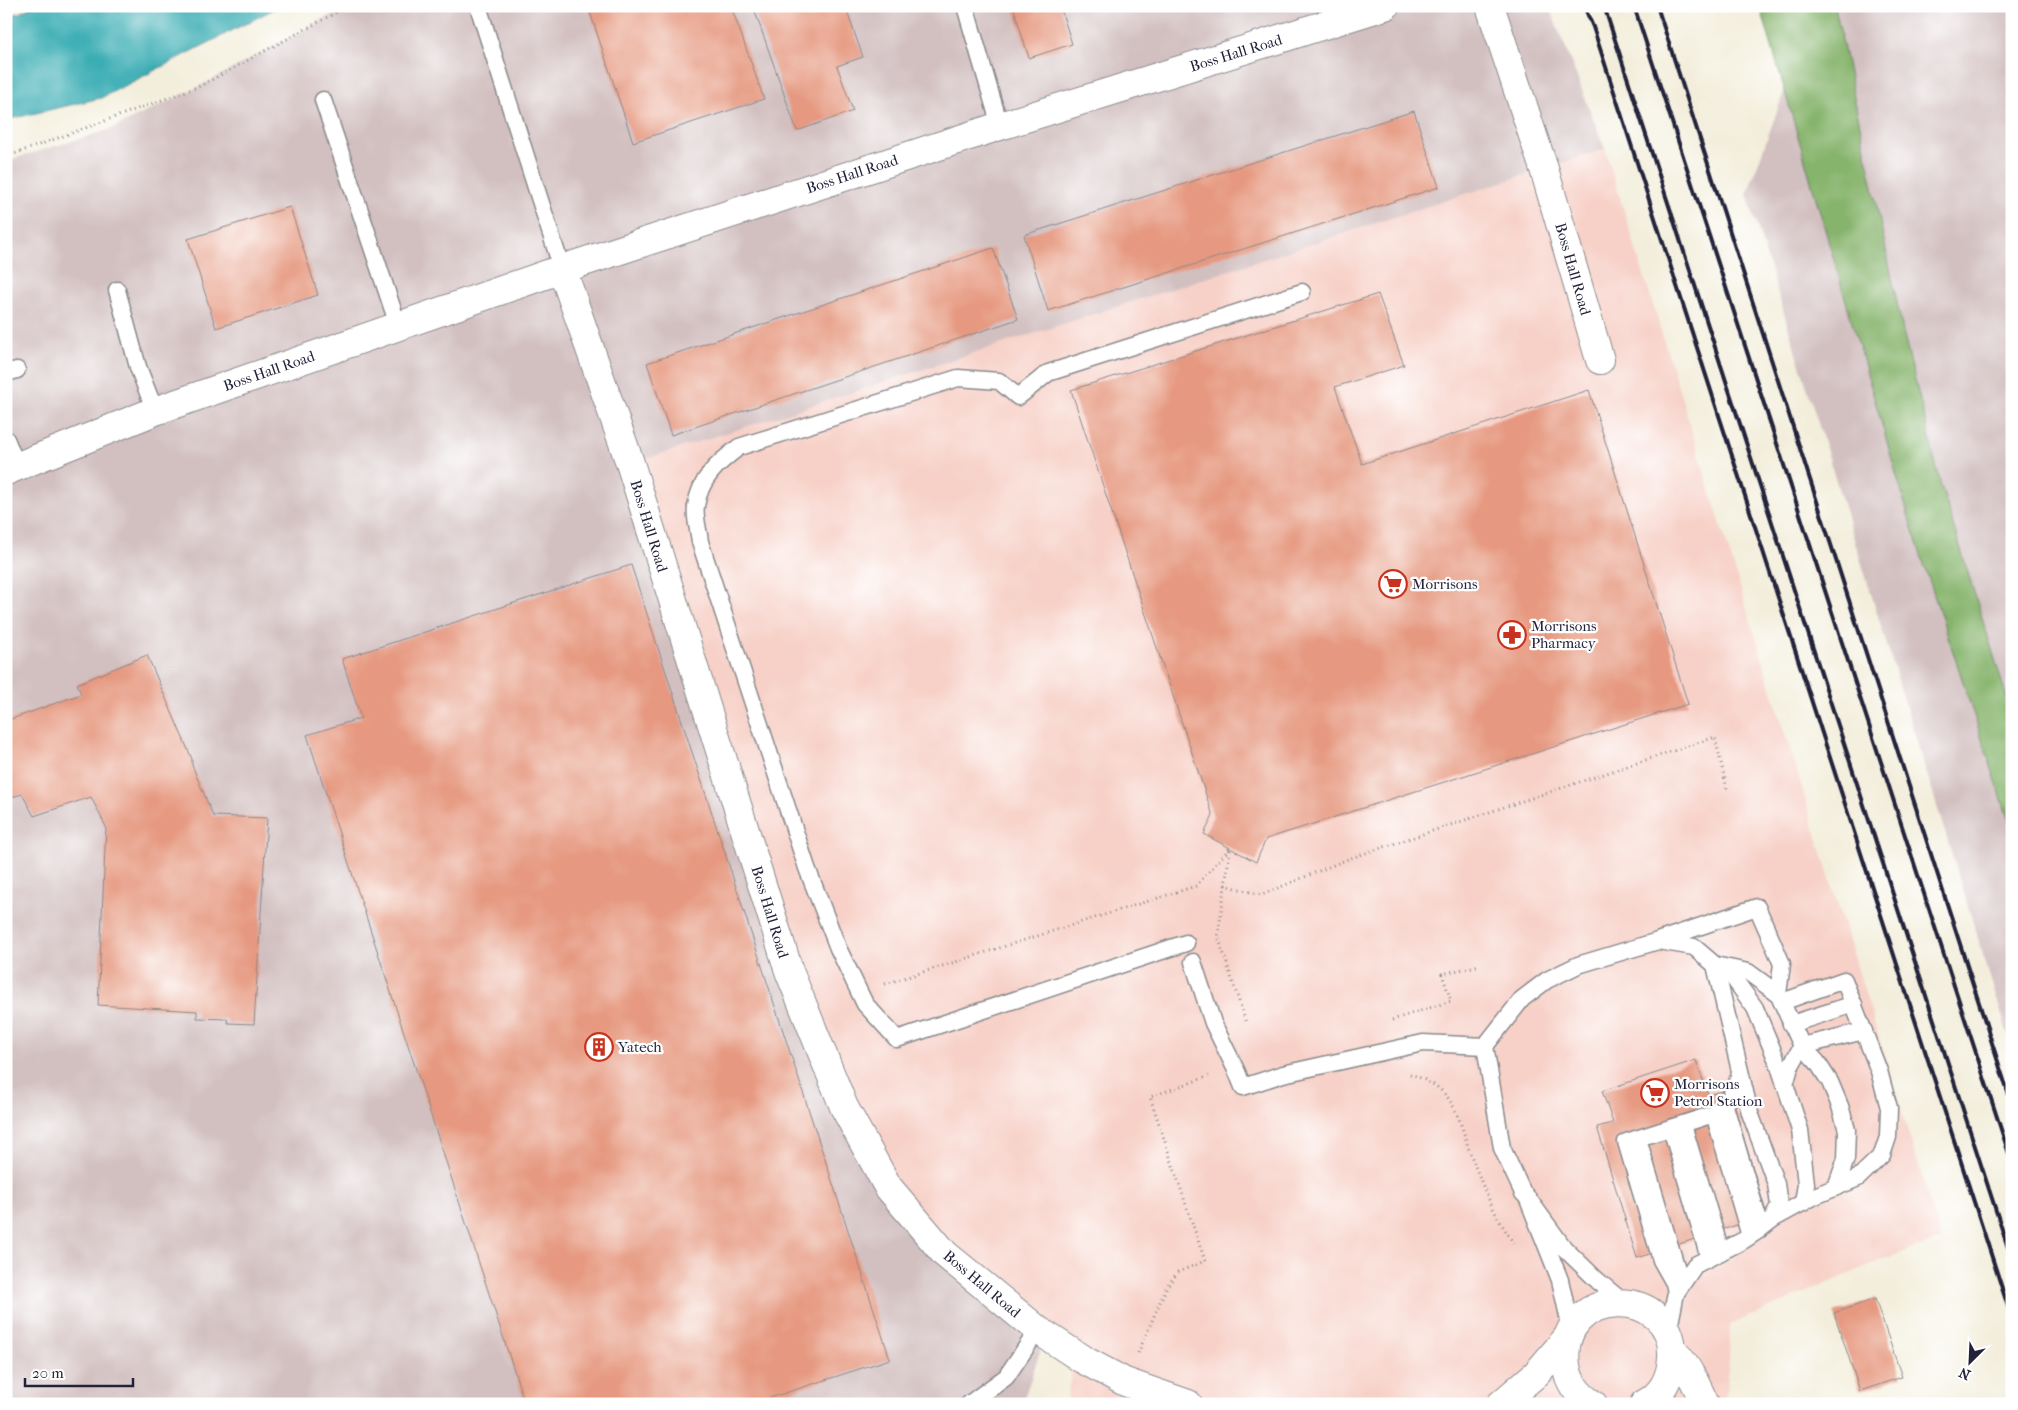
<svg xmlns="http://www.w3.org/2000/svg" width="2018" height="1410" font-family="'IM FELL French Canon',serif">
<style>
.built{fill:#f7d1c8}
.industrial{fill:#d2bfc0}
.forest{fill:#86b46c;stroke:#546b54}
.water{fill:#3badb4;stroke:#2e6878}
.building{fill:#e69980}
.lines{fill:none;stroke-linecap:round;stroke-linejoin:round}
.service-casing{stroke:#8a888b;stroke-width:19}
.minor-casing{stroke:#8a888b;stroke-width:30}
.path{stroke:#8a888b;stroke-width:3;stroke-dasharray:1 4;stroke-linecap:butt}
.service{stroke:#fff;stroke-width:16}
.minor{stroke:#fff;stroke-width:28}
.rail{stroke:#22223b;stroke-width:4}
.labels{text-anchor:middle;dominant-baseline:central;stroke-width:4.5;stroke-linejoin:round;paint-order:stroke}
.street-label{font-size:15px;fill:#22223b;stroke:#fff}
.poi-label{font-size:15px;fill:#22223b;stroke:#fff;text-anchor:start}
</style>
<rect width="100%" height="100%" fill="#fff"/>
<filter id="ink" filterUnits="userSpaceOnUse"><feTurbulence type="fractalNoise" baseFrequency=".02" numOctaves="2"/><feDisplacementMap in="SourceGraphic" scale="10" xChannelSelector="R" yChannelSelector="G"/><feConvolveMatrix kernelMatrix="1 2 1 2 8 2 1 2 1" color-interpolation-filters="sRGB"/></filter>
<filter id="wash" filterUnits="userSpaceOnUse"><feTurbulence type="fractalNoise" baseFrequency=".0096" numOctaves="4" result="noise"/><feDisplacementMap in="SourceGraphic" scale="20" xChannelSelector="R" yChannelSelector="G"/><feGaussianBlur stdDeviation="1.12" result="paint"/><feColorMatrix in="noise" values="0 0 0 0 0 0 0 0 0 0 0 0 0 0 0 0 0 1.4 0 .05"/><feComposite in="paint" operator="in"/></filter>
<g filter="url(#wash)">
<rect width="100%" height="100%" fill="#f3eedb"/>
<polygon class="built" points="1605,149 1941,1239 1882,1260 1730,1325 1729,1365 1725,1404 1066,1404 1071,1374 1038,1330 945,1254 844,1107 630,463"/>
<g class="industrial">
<polygon points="348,6 1549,6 1605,149 630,464 789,971 888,1187 1038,1330 1040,1352 1022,1404 6,1404 6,161 109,130 200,86"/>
<polygon points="1815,6 2012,6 2012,1048 1747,194"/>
</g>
<polygon class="forest" points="1760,6 1835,6 1903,331 1941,486 2012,714 2012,830 1912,528"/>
<polygon class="water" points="32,6 280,6 101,98 6,120 6,16 20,13"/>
<g id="blocks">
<g class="building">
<polygon points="588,6 731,6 764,99 633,142"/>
<polygon points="753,6 845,6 863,57 837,66 853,111 797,131"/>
<polygon points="1013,6 1060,6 1072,44 1029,58"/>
<polygon points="1414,111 1439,187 1048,311 1024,235"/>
<polygon points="290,207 318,295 216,328 188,239"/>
<polygon points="993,248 1018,319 671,435 647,363"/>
<polygon points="1378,294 1404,365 1335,387 1362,464 1589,390 1688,704 1266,839 1256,862 1204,834 1213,816 1071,390"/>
<polygon points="631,565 890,1359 751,1404 525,1404 307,735 361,718 342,659"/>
<polygon points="147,655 192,759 192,765 213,816 267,818 254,1024 228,1023 227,1019 197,1018 197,1011 98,1005 106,827 91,797 34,816 22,794 6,799 6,721 81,694 77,684"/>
<polygon points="1696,1060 1708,1095 1729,1089 1767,1215 1637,1258 1597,1127 1613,1123 1602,1091"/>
<polygon points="1875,1299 1902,1377 1860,1391 1834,1313"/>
</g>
</g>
</g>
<g filter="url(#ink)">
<use href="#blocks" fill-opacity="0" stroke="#8a888b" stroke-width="1"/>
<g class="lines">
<defs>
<g id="service">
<polyline points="478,6 562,269"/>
<polyline points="965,6 1000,126"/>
<polyline points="323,100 398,325"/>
<polyline points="117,290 138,367 155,411"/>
<polyline points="6,373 17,370"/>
<polyline points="6,439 17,466"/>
<polyline points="1660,940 1757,907 1782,964 1778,994"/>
<path d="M1186,943L897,1039L865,1004L838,948L807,868L700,542C699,531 694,517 696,506C700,478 718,463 739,447L958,378L999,381L1018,397L1048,373L1302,292"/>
<polyline points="1193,962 1213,1023 1237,1072 1243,1087 1283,1074 1423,1043 1485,1046 1502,1148 1523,1193 1527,1197"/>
<polyline points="1715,965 1748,972 1778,994 1802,1046 1817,1062 1830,1082 1840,1106 1847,1130 1846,1159 1836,1187"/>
<polyline points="1719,968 1732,976 1755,1008 1778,1063 1800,1130 1806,1184 1803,1203"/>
<polyline points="1791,1024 1854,1004"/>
<polyline points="1485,1046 1522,999 1547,980 1578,965 1658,941 1694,947 1715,965 1750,1113 1776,1184 1779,1205 1773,1219 1759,1230 1744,1240 1695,1265 1676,1293 1668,1333"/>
<polyline points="1785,1085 1790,1067 1802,1046 1864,1031"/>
<polyline points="1725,1106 1761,1228"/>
<polyline points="1714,1114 1750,1236"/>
<polyline points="1683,1125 1721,1252"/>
<polyline points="1671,1128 1709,1258"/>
<polyline points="1638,1139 1676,1266 1683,1282"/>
<polyline points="1773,1219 1815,1196 1858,1178 1882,1155 1888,1137 1889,1108 1879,1071 1844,980 1782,1002"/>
<path d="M1676,1293L1674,1283L1661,1260L1626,1142L1714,1114C1729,1103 1735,1091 1740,1073"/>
<polyline points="1571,1330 1560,1280 1527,1197 1564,1248 1598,1281 1623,1302"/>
<polyline points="969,1404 1006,1377 1038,1330"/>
</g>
<g id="minor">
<polyline points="1490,6 1544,169 1600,360"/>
<polyline points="562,269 630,463 789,971 844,1107 888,1187 945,1254 1038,1330 1082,1359 1125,1382 1188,1404"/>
<polyline points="6,471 155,411 562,269 1000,126 1385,6"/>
<path d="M1673,1351C1688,1366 1696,1384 1705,1404"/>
<polyline points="1501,1404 1537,1373 1567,1338"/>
<path d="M1593,1404C1578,1396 1568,1381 1566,1365C1555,1285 1676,1283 1672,1357C1671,1377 1662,1395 1644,1404"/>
</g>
</defs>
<use href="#service" class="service-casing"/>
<use href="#minor" class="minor-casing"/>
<g class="path">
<polyline points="6,157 200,86 348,6"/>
<polyline points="1230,850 1218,936 1246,1023"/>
<polyline points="1225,885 1261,895 1348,859 1715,737 1727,789"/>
<polyline points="885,984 1196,886 1230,848"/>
<polyline points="1392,1020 1451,1001 1442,974 1480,965"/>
<path d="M1410,1074C1419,1077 1429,1081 1437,1087C1459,1103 1463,1135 1472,1158C1483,1187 1495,1218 1514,1243"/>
<polyline points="1138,1353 1167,1286 1178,1272 1205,1261 1150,1097 1209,1076"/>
</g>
<use href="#service" class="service"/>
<use href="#minor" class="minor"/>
<g class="rail">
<polyline points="1584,6 1593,27 2012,1319"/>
<polyline points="1604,6 2012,1260"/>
<polyline points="1634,6 2012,1163"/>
<polyline points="1657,6 2012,1105"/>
</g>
</g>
</g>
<defs>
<symbol id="supermarket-ring" viewBox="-11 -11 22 22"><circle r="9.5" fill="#fff" stroke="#c8321e" stroke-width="1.5"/><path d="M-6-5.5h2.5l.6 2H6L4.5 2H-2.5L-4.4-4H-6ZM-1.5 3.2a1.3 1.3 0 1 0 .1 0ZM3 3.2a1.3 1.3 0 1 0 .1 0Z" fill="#c8321e"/></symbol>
<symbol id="pharmacy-ring" viewBox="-11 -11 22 22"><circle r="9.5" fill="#fff" stroke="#c8321e" stroke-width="1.5"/><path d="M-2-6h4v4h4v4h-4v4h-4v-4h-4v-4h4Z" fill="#c8321e"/></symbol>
<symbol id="building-ring" viewBox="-11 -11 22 22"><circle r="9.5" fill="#fff" stroke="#c8321e" stroke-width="1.5"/><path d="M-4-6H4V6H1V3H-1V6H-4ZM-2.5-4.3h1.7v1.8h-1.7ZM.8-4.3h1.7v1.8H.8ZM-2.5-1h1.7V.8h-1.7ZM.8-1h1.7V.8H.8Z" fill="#c8321e"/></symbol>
</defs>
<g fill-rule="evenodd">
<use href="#supermarket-ring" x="1377" y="568" width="32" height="32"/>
<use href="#pharmacy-ring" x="1496" y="619" width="32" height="32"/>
<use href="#building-ring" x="583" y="1031" width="32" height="32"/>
<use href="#supermarket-ring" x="1639" y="1077" width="32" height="32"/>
</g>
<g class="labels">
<g class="street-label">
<text transform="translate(1236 53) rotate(-17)">Boss Hall Road</text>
<text transform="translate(852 174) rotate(-18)">Boss Hall Road</text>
<text transform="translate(1573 269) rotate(74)">Boss Hall Road</text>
<text transform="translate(269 371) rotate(-19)">Boss Hall Road</text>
<text transform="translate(649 526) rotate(73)">Boss Hall Road</text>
<text transform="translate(770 912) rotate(73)">Boss Hall Road</text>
<text transform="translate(982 1284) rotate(40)">Boss Hall Road</text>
</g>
<g class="poi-label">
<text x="1412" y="584">Morrisons</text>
<text x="1531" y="626">Morrisons<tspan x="1531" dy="17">Pharmacy</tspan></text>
<text x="618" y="1047">Yatech</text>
<text x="1674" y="1084">Morrisons<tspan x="1674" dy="17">Petrol Station</tspan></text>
</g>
</g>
<rect width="2018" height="1410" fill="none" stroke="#fff" stroke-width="25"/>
<g transform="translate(1970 1362) rotate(204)" stroke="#ffffff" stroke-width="4" paint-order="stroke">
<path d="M0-4L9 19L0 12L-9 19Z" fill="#22223b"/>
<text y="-8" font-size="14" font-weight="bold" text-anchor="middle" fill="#22223b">N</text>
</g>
<path d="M25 1378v8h108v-8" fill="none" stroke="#22223b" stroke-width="2.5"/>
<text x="32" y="1378" font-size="15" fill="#22223b" stroke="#ffffff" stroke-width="4" paint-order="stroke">20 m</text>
</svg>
